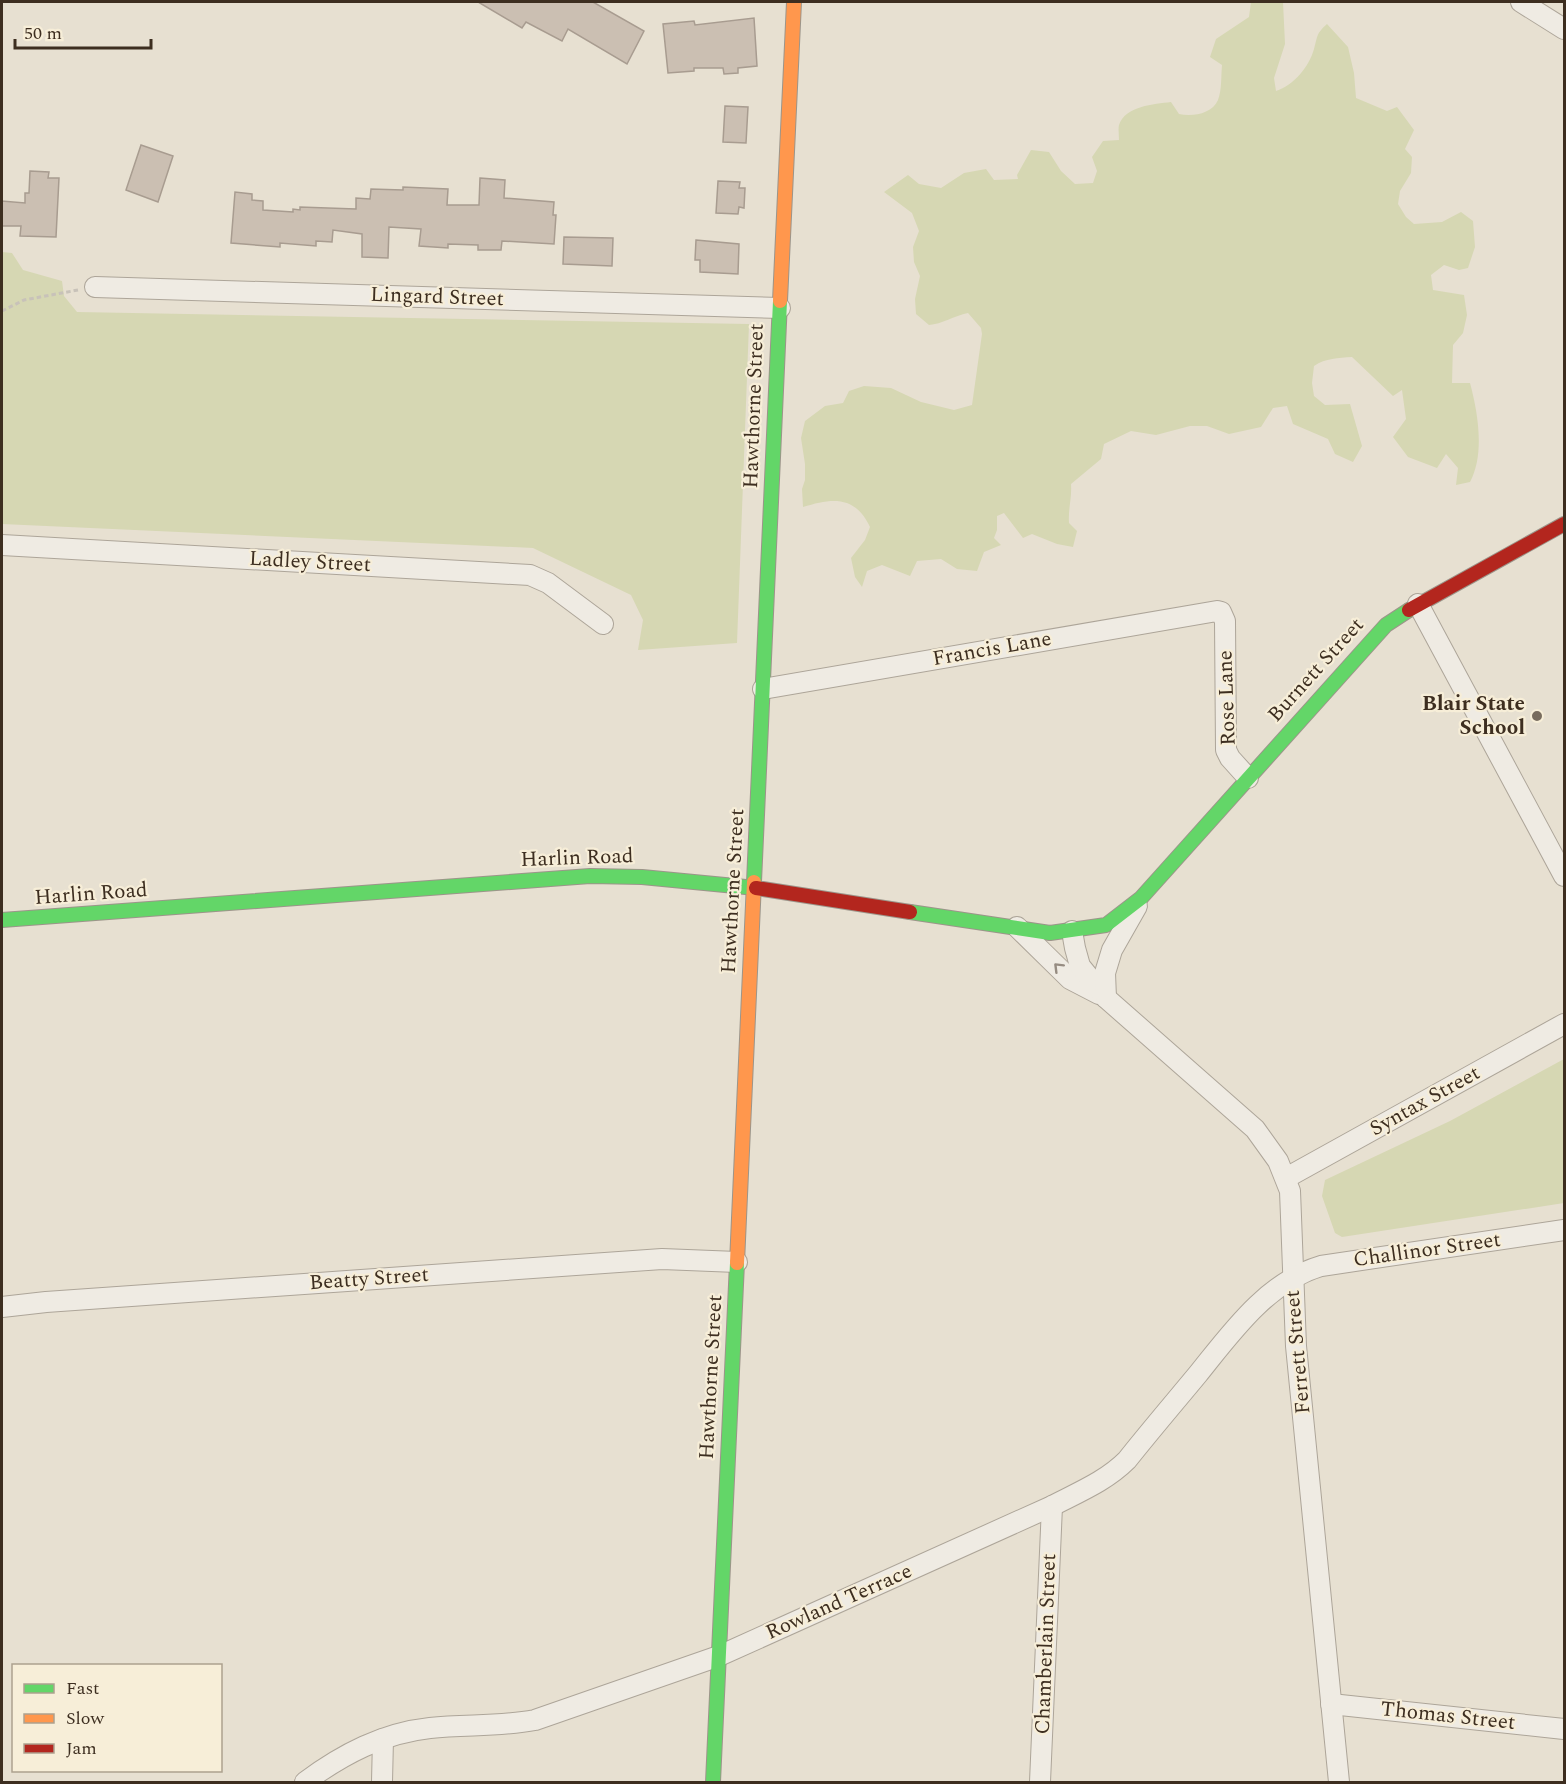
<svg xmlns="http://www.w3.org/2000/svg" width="1566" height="1784" font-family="Spectral,serif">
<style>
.green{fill:#d6d7b3}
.building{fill:#cbbfb2;stroke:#a89c90;stroke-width:1.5}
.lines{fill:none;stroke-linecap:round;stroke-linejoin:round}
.street-casing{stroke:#ada599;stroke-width:22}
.fast-casing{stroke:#9c958a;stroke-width:16}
.slow-casing{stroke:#9c958a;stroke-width:16}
.jam-casing{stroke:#9c958a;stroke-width:16}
.path{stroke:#c8c2b9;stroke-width:3;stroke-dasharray:4.5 3;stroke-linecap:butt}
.street{stroke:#efebe3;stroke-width:20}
.fast{stroke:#63d668;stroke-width:14}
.slow{stroke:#ff974d;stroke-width:14}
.jam{stroke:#b3261e;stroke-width:14}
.oneway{stroke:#968c82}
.poi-dot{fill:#786c5e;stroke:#f7eed8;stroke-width:2}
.labels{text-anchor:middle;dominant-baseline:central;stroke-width:4.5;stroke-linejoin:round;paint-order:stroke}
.street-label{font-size:21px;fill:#3d2e20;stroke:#f7eed8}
.poi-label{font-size:21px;font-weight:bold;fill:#3d2e20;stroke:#f7eed8;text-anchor:end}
</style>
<rect width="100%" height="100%" fill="#e7e0d1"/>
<g class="green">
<path d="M1251,2H1283L1285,44L1274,78L1276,91C1294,85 1309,67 1314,49C1318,35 1316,34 1327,24L1348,47L1354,73L1356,98L1387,111L1397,107L1414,130L1405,149L1412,157L1411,173L1400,191L1398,204L1406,217L1414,224L1442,222L1461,212L1473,221L1475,247L1468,268L1459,270L1444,265L1431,275L1433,290L1464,295L1467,315L1463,333L1453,345L1452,383H1470C1478,413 1485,454 1470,482L1456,485L1458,468L1446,454L1437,468L1408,457L1393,437L1406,419L1402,390L1393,396L1352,357C1338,358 1326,358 1314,366L1312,383L1314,396L1325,405L1350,404L1362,446L1353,462L1335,454L1328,439L1293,424L1287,406L1273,408L1261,427L1229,434L1207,426H1190L1156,435L1131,431L1104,444L1101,459L1071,484C1072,498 1068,509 1069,523L1077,531L1073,547L1057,544L1032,534L1023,538L1004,513L997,516V530L994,538L1001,545L984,552L977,571L957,569L941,559L917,561L910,576L882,565L867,571L862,587L855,577L851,558L865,540L870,527C855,495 832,498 803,507L802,489L805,480V464L801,438L805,421L825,406L843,403L849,391L864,386L891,388L921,402L954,410L972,405L982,334L981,328L968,313C954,316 942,324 929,325L916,314L915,299L920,276L914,262L913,247L919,231L912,213L884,192L908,175L919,184L941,188L964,173L986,169L994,180L1018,179L1017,175L1031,150L1049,152L1061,171L1075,184L1093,183L1097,171L1092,157L1103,141L1119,140C1119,135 1118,129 1119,125C1125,106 1154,104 1171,102L1179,114C1192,117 1212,114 1218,100C1222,90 1221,75 1222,65L1210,57L1216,39L1249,17Z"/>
<polygon points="2,252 12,253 23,270 62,281 64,296 77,312 749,324 737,643 638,650 643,620 631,595 533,548 2,524"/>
<polygon points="1564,1059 1564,1203 1342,1237 1335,1233 1322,1196 1325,1180 1450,1121"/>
</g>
<g class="building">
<polygon points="478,2 593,2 644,31 627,64 568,29 562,41 526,22 522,28"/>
<polygon points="754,18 757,66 738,68 738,73 724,74 723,68 694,68 694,71 668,73 663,24 694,21 695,25"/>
<polygon points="725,106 748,107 746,143 723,142"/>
<polygon points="141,145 173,156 158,202 126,190"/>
<polygon points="30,171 49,172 48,178 59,178 56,237 20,236 21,226 2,226 2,201 25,203 25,193 29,193"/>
<polygon points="480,178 505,180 504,198 554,202 553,215 556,215 554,244 502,241 501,250 478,250 478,245 448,244 448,248 419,246 421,229 389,227 388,258 362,257 362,234 333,230 332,242 316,241 316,246 280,243 280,247 231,243 235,192 252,194 252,200 263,201 263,210 293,212 293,209 300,210 300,207 356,209 356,198 370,199 371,189 403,190 403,187 448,189 447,205 479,205"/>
<polygon points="718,181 740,182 739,188 745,188 744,208 739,207 738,214 716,213"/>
<polygon points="564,237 613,238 612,266 563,264"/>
<polygon points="696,240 739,244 738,274 700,272 700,260 695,260"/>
</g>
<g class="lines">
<defs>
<g id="street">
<polyline points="1521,2 1564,29"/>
<polyline points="95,287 780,308"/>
<polyline points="2,545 530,575 548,583 603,624"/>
<polyline points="1418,604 1564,876"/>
<polyline points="763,689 1217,611 1221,612 1225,621 1226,750 1230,758 1248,778"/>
<polyline points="1017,927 1070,979 1099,994"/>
<polyline points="1072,931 1075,948 1080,966 1106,998 1255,1129 1278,1161 1290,1191 1296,1346 1339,1782"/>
<polyline points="1106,998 1105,973 1112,950 1137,906"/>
<polyline points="1286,1178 1564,1024"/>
<polyline points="2,1307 46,1302 662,1259 737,1262"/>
<polyline points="1331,1704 1564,1729"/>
<path d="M305,1782C343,1754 383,1733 430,1728C466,1724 499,1727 535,1720L719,1656L1052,1506C1079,1492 1106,1481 1127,1460C1150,1431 1174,1403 1198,1374C1231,1333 1267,1282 1321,1266L1564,1230"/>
<polyline points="382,1782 383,1739"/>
<polyline points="1040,1782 1052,1506"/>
</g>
<g id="fast">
<polyline points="754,882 780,301"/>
<polyline points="910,912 1050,933 1106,925 1141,898 1386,625 1409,610"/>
<polyline points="2,920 590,876 642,877 756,888"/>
<polyline points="713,1782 737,1263"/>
</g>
<g id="slow">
<polyline points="780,301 794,2"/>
<polyline points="737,1263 754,882"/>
</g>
<g id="jam">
<polyline points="1409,610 1564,524"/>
<polyline points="756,888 910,912"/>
</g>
</defs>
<use href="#street" class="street-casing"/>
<use href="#fast" class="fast-casing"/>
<use href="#slow" class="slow-casing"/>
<use href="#jam" class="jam-casing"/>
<polyline class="path" points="2,311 24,300 78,290"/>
<use href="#street" class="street"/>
<use href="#fast" class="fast"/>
<use href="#slow" class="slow"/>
<use href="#jam" class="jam"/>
</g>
<defs><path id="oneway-chevron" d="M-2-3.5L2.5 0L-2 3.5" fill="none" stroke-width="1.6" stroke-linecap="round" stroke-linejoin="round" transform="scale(1.5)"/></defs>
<use class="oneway" href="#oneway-chevron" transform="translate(1058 967) rotate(-135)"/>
<circle class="poi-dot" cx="1537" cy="716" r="6"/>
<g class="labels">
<g class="street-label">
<text transform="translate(437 297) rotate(2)">Lingard Street</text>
<text transform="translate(754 406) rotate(-88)">Hawthorne Street</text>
<text transform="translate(310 562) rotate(3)">Ladley Street</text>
<text transform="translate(992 649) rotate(-10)">Francis Lane</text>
<text transform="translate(1316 670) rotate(-48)">Burnett Street</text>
<text transform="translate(1227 698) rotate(-92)">Rose Lane</text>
<text transform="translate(577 858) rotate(-2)">Harlin Road</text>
<text transform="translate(733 891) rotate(-87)">Hawthorne Street</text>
<text transform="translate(91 894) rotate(-4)">Harlin Road</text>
<text transform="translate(1425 1101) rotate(-29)">Syntax Street</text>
<text transform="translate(1427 1250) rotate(-8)">Challinor Street</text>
<text transform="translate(369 1279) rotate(-4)">Beatty Street</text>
<text transform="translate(1298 1352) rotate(-95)">Ferrett Street</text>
<text transform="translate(711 1377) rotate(-87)">Hawthorne Street</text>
<text transform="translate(839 1602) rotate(-24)">Rowland Terrace</text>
<text transform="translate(1046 1644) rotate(-88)">Chamberlain Street</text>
<text transform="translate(1448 1716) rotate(6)">Thomas Street</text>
</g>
<g class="poi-label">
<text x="1525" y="704">Blair State<tspan x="1525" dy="24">School</tspan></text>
</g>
</g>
<rect width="1566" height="1784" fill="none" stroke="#3d2e20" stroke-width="6"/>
<rect x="12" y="1664" width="210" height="108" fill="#f7eed8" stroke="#ada18e" stroke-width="1.5"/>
<rect x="24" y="1684" width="30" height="9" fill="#63d668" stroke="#ada18e" stroke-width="1.5"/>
<text x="66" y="1694" font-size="18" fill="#3d2e20">Fast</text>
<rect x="24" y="1714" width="30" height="9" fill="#ff974d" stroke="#ada18e" stroke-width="1.5"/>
<text x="66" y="1724" font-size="18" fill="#3d2e20">Slow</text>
<rect x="24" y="1744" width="30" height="9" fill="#b3261e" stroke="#ada18e" stroke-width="1.5"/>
<text x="66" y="1754" font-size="18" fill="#3d2e20">Jam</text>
<path d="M15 39v9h136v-9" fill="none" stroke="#3d2e20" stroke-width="3"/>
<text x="24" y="39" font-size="18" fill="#3d2e20" stroke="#f7eed8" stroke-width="4.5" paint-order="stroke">50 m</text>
</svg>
